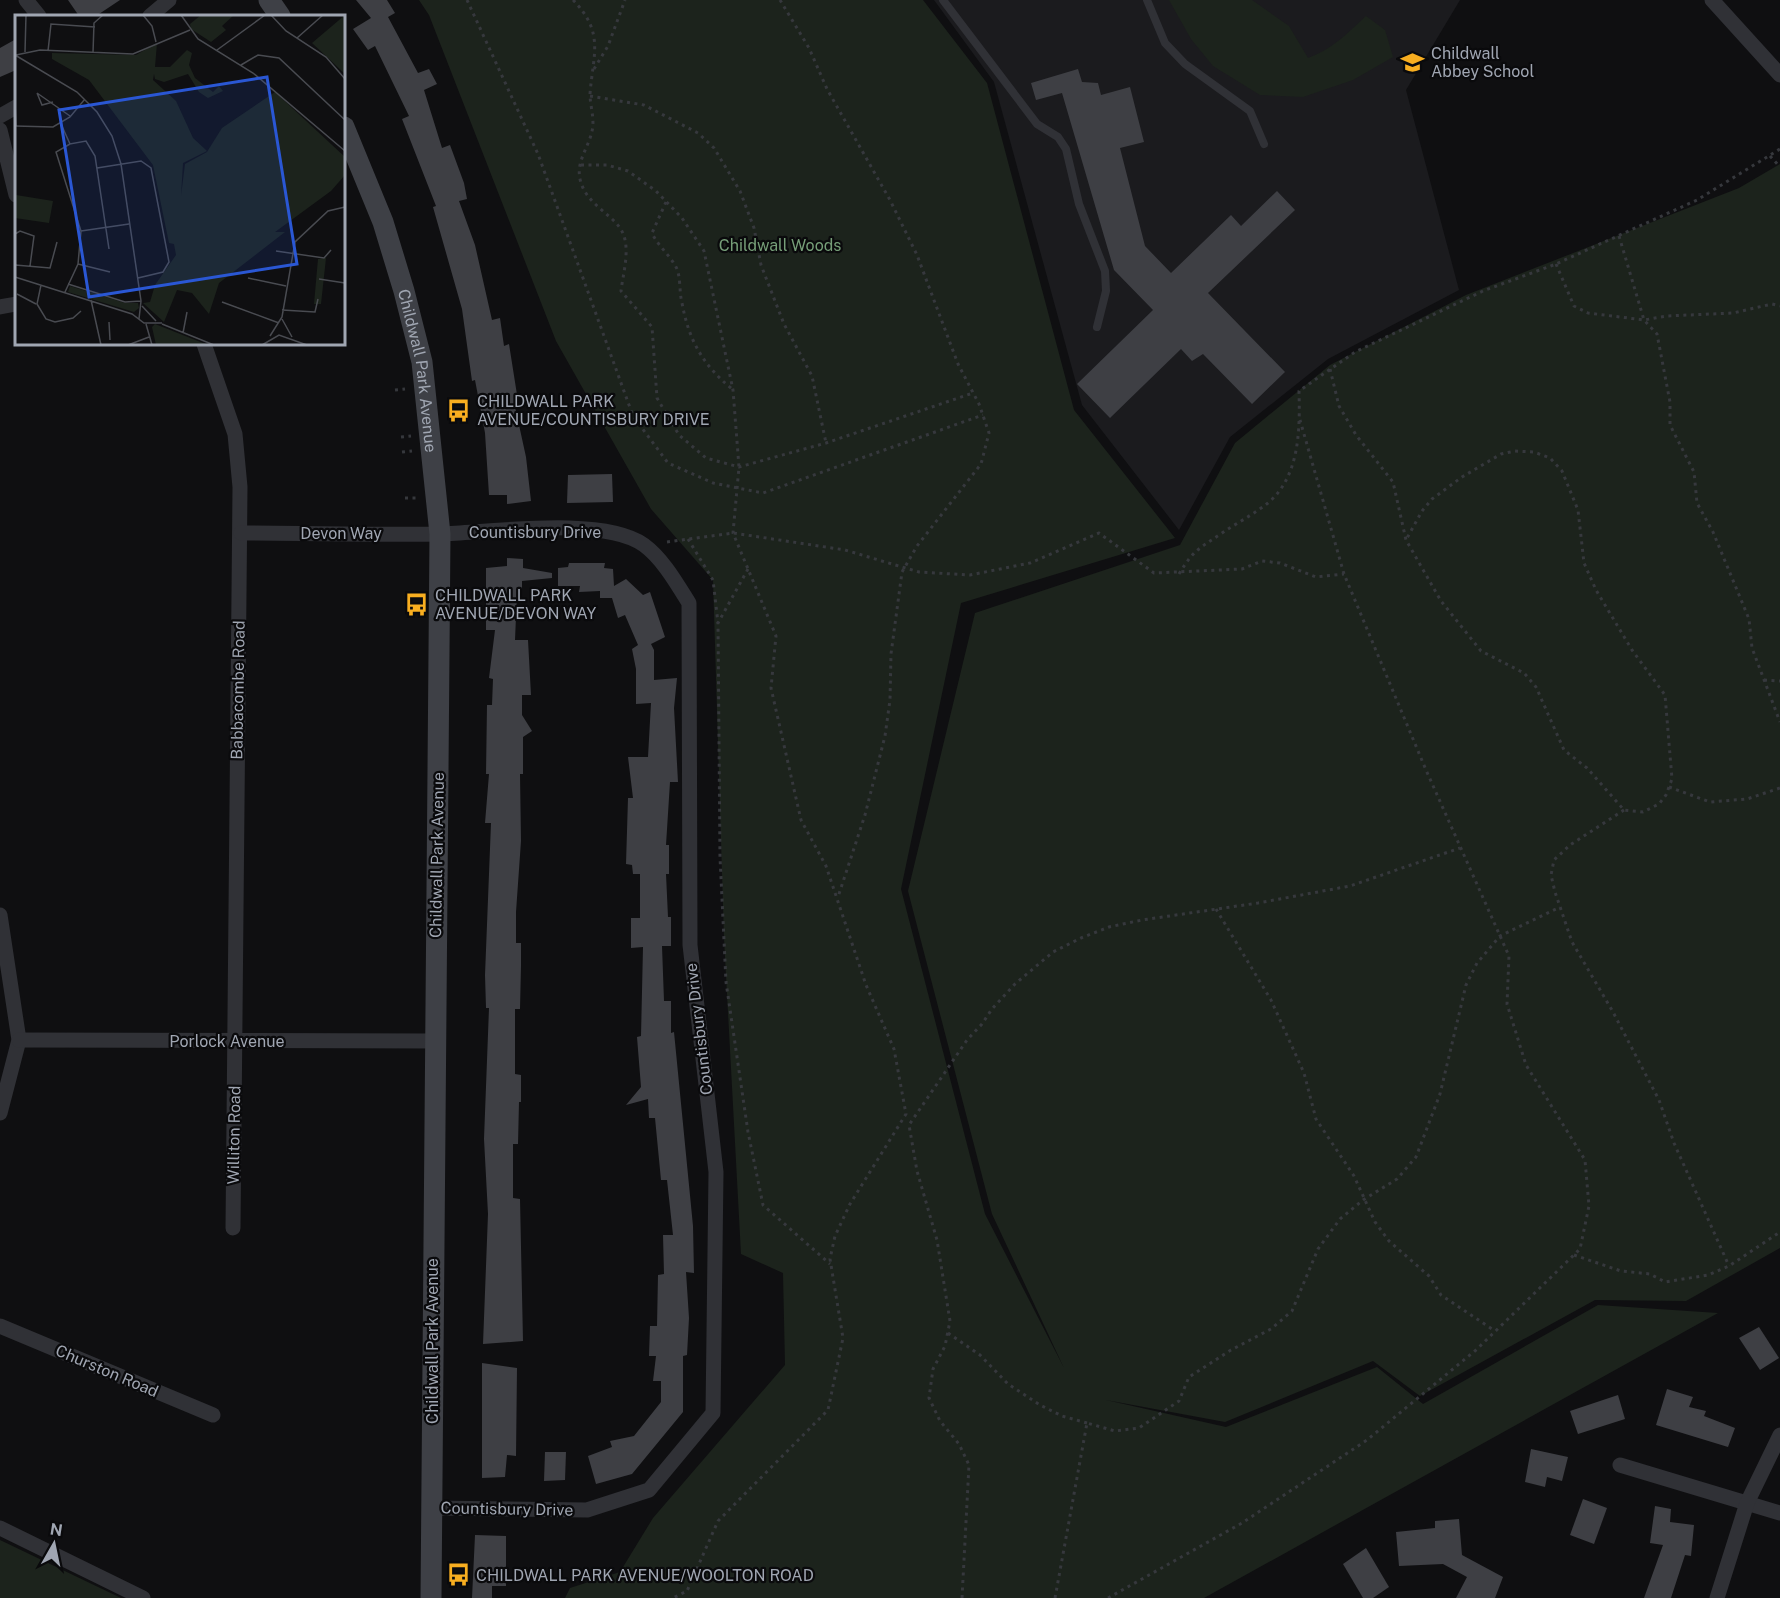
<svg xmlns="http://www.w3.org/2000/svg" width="1780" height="1598" font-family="'Public Sans',sans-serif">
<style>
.built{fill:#1b1b1e}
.green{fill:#1c231c}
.building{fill:#3e3f44}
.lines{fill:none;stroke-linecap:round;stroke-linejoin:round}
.path{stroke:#36383d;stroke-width:3;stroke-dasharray:3 4.5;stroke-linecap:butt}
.lane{stroke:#303136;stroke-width:8}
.street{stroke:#303136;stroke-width:15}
.secondary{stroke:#3e4046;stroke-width:21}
.labels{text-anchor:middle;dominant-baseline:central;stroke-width:4.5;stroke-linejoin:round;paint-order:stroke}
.poi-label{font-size:16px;fill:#a0a6b2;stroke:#0a0a0c;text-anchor:start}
.park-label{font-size:16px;fill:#769e78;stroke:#0a0a0c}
.street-label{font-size:16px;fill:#a0a6b2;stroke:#0a0a0c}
.inset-road{fill:none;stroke:#494b51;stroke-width:1.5}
.view{fill:#2a57d4;fill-opacity:0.15;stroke:#2a57d4;stroke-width:3}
.inset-edge{fill:none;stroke:#a0a6b2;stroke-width:3}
</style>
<rect width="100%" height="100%" fill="#0f0f11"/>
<polygon class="built" points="934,0 1460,0 1406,90 1459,290 1328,359 1230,437 1179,530 1082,405 994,82"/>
<g class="green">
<polygon points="419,0 923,0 987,83 1074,410 1175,538 961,603 901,889 985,1214 1064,1368 992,1214 908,891 975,613 1180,545 1235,443 1330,365 1466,295 1739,188 1780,164 1780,1248 1686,1301 1595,1300 1420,1396 1373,1361 1225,1422 1106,1400 1226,1427 1377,1367 1423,1404 1598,1305 1718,1313 1204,1598 565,1598 570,1588 620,1572 653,1518 785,1365 783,1273 741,1254 724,938 713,580 651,509 556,341 429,15"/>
<path d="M1169,0H1252L1289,26L1308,58C1331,50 1348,33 1366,16L1385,30L1393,57L1353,80L1303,97L1260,95L1213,66L1191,39Z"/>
<polygon points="0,1540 121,1598 0,1598"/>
</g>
<g class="building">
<polygon points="68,0 120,0 96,16 79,16"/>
<polygon points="356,0 387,0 395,13 388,17 418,73 429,69 437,84 424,90 442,148 450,145 464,183 467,199 459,201 475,245 492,320 500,318 504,346 509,344 518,401 514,402 526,457 531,501 507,504 507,495 489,495 485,433 475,380 472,381 462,309 433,207 436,206 402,119 409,116 375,46 368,50 353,29 371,18"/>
<polygon points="16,39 16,70 0,77 0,48"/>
<polygon points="1078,69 1082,82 1098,83 1101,95 1130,87 1144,142 1120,148 1145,246 1171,273 1231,215 1241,226 1277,191 1295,210 1208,293 1285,372 1252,404 1203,354 1192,361 1181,349 1110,418 1077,384 1153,310 1114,270 1062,93 1036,100 1031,83"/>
<polygon points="612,474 613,502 567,503 568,475"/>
<polygon points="507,558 523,559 523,568 552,573 552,578 522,581 522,593 517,593 515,640 528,640 531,695 522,695 522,715 532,731 523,737 523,774 520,774 521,841 516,912 516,943 521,943 521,966 520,1009 515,1009 515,1074 521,1075 521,1102 519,1102 518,1144 513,1144 513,1198 520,1199 523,1341 483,1344 488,1214 484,1139 489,1008 486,1008 485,975 491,823 485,823 489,774 486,774 487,705 492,705 493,679 489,678 495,630 486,630 486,568 507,566"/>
<polygon points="569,563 605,563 604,568 613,569 614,586 626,579 643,595 650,592 665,637 651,644 654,650 654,680 677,678 674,708 678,782 670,782 666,845 669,845 669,874 666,874 668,917 671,917 671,946 662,946 664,1001 671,1001 671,1033 674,1032 693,1226 694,1273 686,1272 689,1318 687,1355 683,1356 683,1412 632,1474 596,1484 588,1456 612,1447 610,1441 634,1436 661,1402 661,1381 653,1381 656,1356 649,1356 650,1326 657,1326 658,1275 664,1274 663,1235 673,1235 667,1180 661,1180 655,1118 649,1118 648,1099 626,1105 641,1087 637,1037 641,1036 643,947 631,948 631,918 640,918 640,874 633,874 632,865 626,864 628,798 633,798 628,757 648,757 651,703 636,704 636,669 632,649 638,645 625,615 618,618 612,598 600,598 600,591 579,592 580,586 558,586 558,568 568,567"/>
<polygon points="1759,1327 1779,1358 1760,1370 1739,1338"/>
<polygon points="482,1363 517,1368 516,1456 507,1455 505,1477 482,1478"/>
<polygon points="1667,1389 1693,1397 1689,1407 1706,1411 1704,1416 1735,1428 1728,1447 1656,1425"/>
<polygon points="1618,1395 1625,1419 1578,1434 1570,1411"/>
<polygon points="1531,1449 1568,1457 1562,1481 1547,1477 1545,1487 1525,1482"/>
<polygon points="545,1452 566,1452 565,1480 544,1481"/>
<polygon points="1583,1499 1607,1508 1594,1544 1570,1535"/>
<polygon points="1655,1506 1671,1509 1670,1522 1694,1525 1691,1556 1685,1555 1671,1598 1644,1598 1663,1545 1650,1543"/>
<polygon points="1459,1519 1462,1555 1503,1577 1495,1598 1456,1598 1467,1577 1443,1564 1399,1566 1396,1532 1435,1528 1435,1521"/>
<polygon points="475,1535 506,1536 506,1586 492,1586 492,1598 472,1598"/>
<polygon points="1366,1548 1389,1587 1373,1598 1363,1598 1343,1564"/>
</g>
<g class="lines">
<g class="path">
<polyline points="467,0 538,154 633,416 668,463 713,483 763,493 983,415"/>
<path d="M573,0C605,33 593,54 590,94C590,106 595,119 592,131C589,147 576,161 580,179C585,203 610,213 620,228C632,245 623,273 621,291L652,327L657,398L679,435L706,458L739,467L826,443L973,393"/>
<polyline points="780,0 809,48 827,89 890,200 917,255 958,364 979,404 989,433 981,464 917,546 902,572 891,654 890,700 885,736 865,815 838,897"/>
<polyline points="594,69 608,46 625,0"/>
<polyline points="590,96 644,105 698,133 714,148 740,191 754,228 761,265 784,324 812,376 826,443"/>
<polyline points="1770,156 1780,167"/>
<polyline points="581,165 607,165 628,171 656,191 682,218 704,251 733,390 739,467 733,533 776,636 771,688 801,820 826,866 866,985 894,1049 906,1114 850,1204 835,1236 830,1259 843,1338 828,1410 718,1521 687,1591 673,1598"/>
<path d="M666,202L652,233C658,246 669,254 676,267C681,276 679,292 682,303C689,341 703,365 732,389"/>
<polyline points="1619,236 1644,320 1657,334 1670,402 1670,425 1694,472 1697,503 1713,532 1749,619 1752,648 1780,722"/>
<polyline points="1556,264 1574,306 1588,313 1644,320 1667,316 1733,313 1772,304 1780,306"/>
<polyline points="1330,369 1339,406 1356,435 1393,482 1406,540 1441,601 1481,651 1524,673 1536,687 1564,750 1587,768 1624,810 1643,812 1659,804 1666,795 1672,779 1665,695 1632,650 1596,590 1584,563 1578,510 1562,471 1550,458 1534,452 1515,451 1501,454 1462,477 1432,499 1422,511 1406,540"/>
<polyline points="395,390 405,389"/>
<polyline points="401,437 411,436"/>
<polyline points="402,452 412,451"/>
<polyline points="405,498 418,498"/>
<polyline points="688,539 713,580 718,623"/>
<polyline points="667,542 733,533 845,550 919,572 970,575 1030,563 1099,533 1154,573 1242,569 1262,561 1280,563 1316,577 1344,574"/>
<polyline points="748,569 718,623 720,857 726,982 748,1132 763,1205 830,1264"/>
<path d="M1179,574C1194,549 1199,549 1222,533C1237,523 1254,514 1268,503C1300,476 1300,429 1299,391L1355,352L1483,291L1556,264L1697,200L1780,149"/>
<polyline points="1764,680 1780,681"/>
<polyline points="1669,787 1710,802 1747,799 1780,788"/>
<polyline points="1624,810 1570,845 1554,860 1551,875 1555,892 1572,942 1613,1012 1659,1100 1674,1143 1729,1266"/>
<polyline points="1216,909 1271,1000 1304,1073 1316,1119 1354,1176 1375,1222 1389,1241 1429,1276 1441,1295 1495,1331"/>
<polyline points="1574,1255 1621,1271 1650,1274 1665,1282 1708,1275 1729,1266 1780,1232"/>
<polyline points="948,1333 980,1355 1008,1384 1040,1405 1062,1416 1087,1423"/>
<polyline points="962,1598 969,1465 959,1444 940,1421 929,1398 933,1369 945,1346 950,1321 937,1240 917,1171 909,1125 967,1040 982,1024 992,1009 1015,984 1053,952 1081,938 1109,927 1142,920 1258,903 1350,886 1460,848"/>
<polyline points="1055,1598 1087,1423 1115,1431 1139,1428 1179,1401 1189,1377 1231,1350 1271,1329 1292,1311 1318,1249 1340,1219 1363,1200 1397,1179 1416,1157 1440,1094 1466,985 1477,963 1500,936 1560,907"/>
<polyline points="1108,1598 1242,1523 1367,1440 1476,1350 1580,1249 1589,1206 1585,1160 1526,1065 1507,1004 1509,956 1426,770 1344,574 1300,420"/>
</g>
<g class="lane">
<polyline points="943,0 1037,124 1058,137 1066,149 1079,204 1105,271 1106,291 1097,327"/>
<polyline points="1147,0 1165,43 1185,64 1250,111 1264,144"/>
</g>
<g class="street">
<polyline points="26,0 39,16"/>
<polyline points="1712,0 1780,75"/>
<polyline points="150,16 169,0"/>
<polyline points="0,116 16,107"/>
<polyline points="0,130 16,195"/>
<polyline points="0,307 16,304"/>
<polyline points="204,344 235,434 240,487 233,1228"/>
<path d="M241,533C308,533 375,535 442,534C492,532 604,516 644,545C663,559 677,584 689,603L690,945L716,1172L713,1413L649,1490L587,1510L431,1508"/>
<polyline points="0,915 19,1040 0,1113"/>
<polyline points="19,1040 434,1041"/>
<polyline points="0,1326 213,1415"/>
<polyline points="1620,1465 1780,1513"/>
<polyline points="0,1528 143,1598"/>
<polyline points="1717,1598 1747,1503 1780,1435"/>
</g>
<g class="secondary">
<polyline points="269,0 280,16"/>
<path id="s1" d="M344,127L383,222L404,291L422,362L440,534L431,1598"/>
</g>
</g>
<defs>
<symbol id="school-bare" viewBox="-9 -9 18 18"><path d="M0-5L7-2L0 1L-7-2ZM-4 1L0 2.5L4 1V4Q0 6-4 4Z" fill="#f8ae20" stroke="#0a0a0c" stroke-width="2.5" paint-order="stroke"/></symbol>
<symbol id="bus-bare" viewBox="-9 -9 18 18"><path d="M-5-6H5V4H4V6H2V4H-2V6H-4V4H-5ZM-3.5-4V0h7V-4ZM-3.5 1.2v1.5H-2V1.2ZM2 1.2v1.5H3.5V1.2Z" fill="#f8ae20" stroke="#0a0a0c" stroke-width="2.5" paint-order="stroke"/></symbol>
</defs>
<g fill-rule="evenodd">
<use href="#school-bare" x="1396" y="46" width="33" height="33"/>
<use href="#bus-bare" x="442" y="394" width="33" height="33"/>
<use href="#bus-bare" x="400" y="588" width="33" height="33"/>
<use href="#bus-bare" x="442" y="1558" width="33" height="33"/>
</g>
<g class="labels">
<g class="poi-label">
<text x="1431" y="53">Childwall<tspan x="1431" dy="18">Abbey School</tspan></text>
<text x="477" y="401">CHILDWALL PARK<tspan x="477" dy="18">AVENUE/COUNTISBURY DRIVE</tspan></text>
<text x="435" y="595">CHILDWALL PARK<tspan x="435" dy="18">AVENUE/DEVON WAY</tspan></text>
<text x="476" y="1575">CHILDWALL PARK AVENUE/WOOLTON ROAD</text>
</g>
<g class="park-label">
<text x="780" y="245">Childwall Woods</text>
</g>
<g class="street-label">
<text stroke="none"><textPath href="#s1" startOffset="256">Childwall Park Avenue</textPath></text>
<text x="535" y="532">Countisbury Drive</text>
<text x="341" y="533">Devon Way</text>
<text transform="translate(238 690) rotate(-89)">Babbacombe Road</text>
<text transform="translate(437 855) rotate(-89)">Childwall Park Avenue</text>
<text transform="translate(699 1029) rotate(-97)">Countisbury Drive</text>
<text x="227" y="1041">Porlock Avenue</text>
<text transform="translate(234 1135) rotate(-89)">Williton Road</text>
<text transform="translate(432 1341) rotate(-90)">Childwall Park Avenue</text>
<text transform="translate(107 1371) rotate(23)">Churston Road</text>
<text transform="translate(507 1509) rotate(1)">Countisbury Drive</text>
</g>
</g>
<g transform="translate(15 15)">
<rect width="330" height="330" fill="#0f0f11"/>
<path d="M186,0H219L207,11L211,15L196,27L176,14L175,9ZM330,0V59L297,28ZM142,28L140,52H155L172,35L177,38L174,50L180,63L198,77L204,71L208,76L193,83L184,77L173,59L149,67L140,64L139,59L138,65L161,86L178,123L192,136L168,148L166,181L170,149L192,137L207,113L260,77L330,142V160L316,176L260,217H270L204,268L194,299L177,278L162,275L149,307L128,288L135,287L140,270L161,240L159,229L154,228L138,150L74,65L37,44V38L121,40ZM1,180L38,186L34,208L0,203ZM311,243L306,289H299L303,244ZM55,271L110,288H123L124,293L119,297L53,277ZM140,309L193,330H141L137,312Z" fill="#1c231c"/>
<path class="inset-road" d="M128,0L137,11L141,27M166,0L183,24L238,58L330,136M256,0L271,16L311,42L330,64M282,23L308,0M202,35L250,0M33,36L36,9L80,12M10,37L11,0M78,38L79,8L88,0M0,40L62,77L82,97L97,121L106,149L126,286L124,304M1,40L25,35L118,39L175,15M226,50L243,40L264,43L330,105M22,78L55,101M22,78L27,90L38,87M0,87L1,111M46,109L55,129L71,126L80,141L94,234M0,111L38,112L55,102L70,84M82,153L126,146L136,153L154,247L148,257L123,263M66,216L114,209M0,219L5,216L19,221L15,251M261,236L309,243L316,235M63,249L95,257M0,250L35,253L42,227M0,262L117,299L129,308H147M233,263L271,271M304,264L330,268M53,269L110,287L126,286M26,270L22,289L31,304L40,307L58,303L66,296M50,277L63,249L66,216L41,137L55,129M2,279L21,289M76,285L86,330M207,287L264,308M127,291L141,306M267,295L300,297L303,284M267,304L277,322M94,307L95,325M131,309L137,330M147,309L199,330M168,318L172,297M255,321L267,302L280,227L313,196L330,192M113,330L134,322M247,330L264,320L292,330"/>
<path class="view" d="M252,62L282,249L74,282L44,95Z"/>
<rect width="330" height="330" class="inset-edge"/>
</g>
<g transform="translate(54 1544) rotate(9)" stroke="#0a0a0c" stroke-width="4.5" paint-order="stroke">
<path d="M0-4.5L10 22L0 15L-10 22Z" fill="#a0a6b2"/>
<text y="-9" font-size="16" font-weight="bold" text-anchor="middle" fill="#a0a6b2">N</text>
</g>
</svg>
